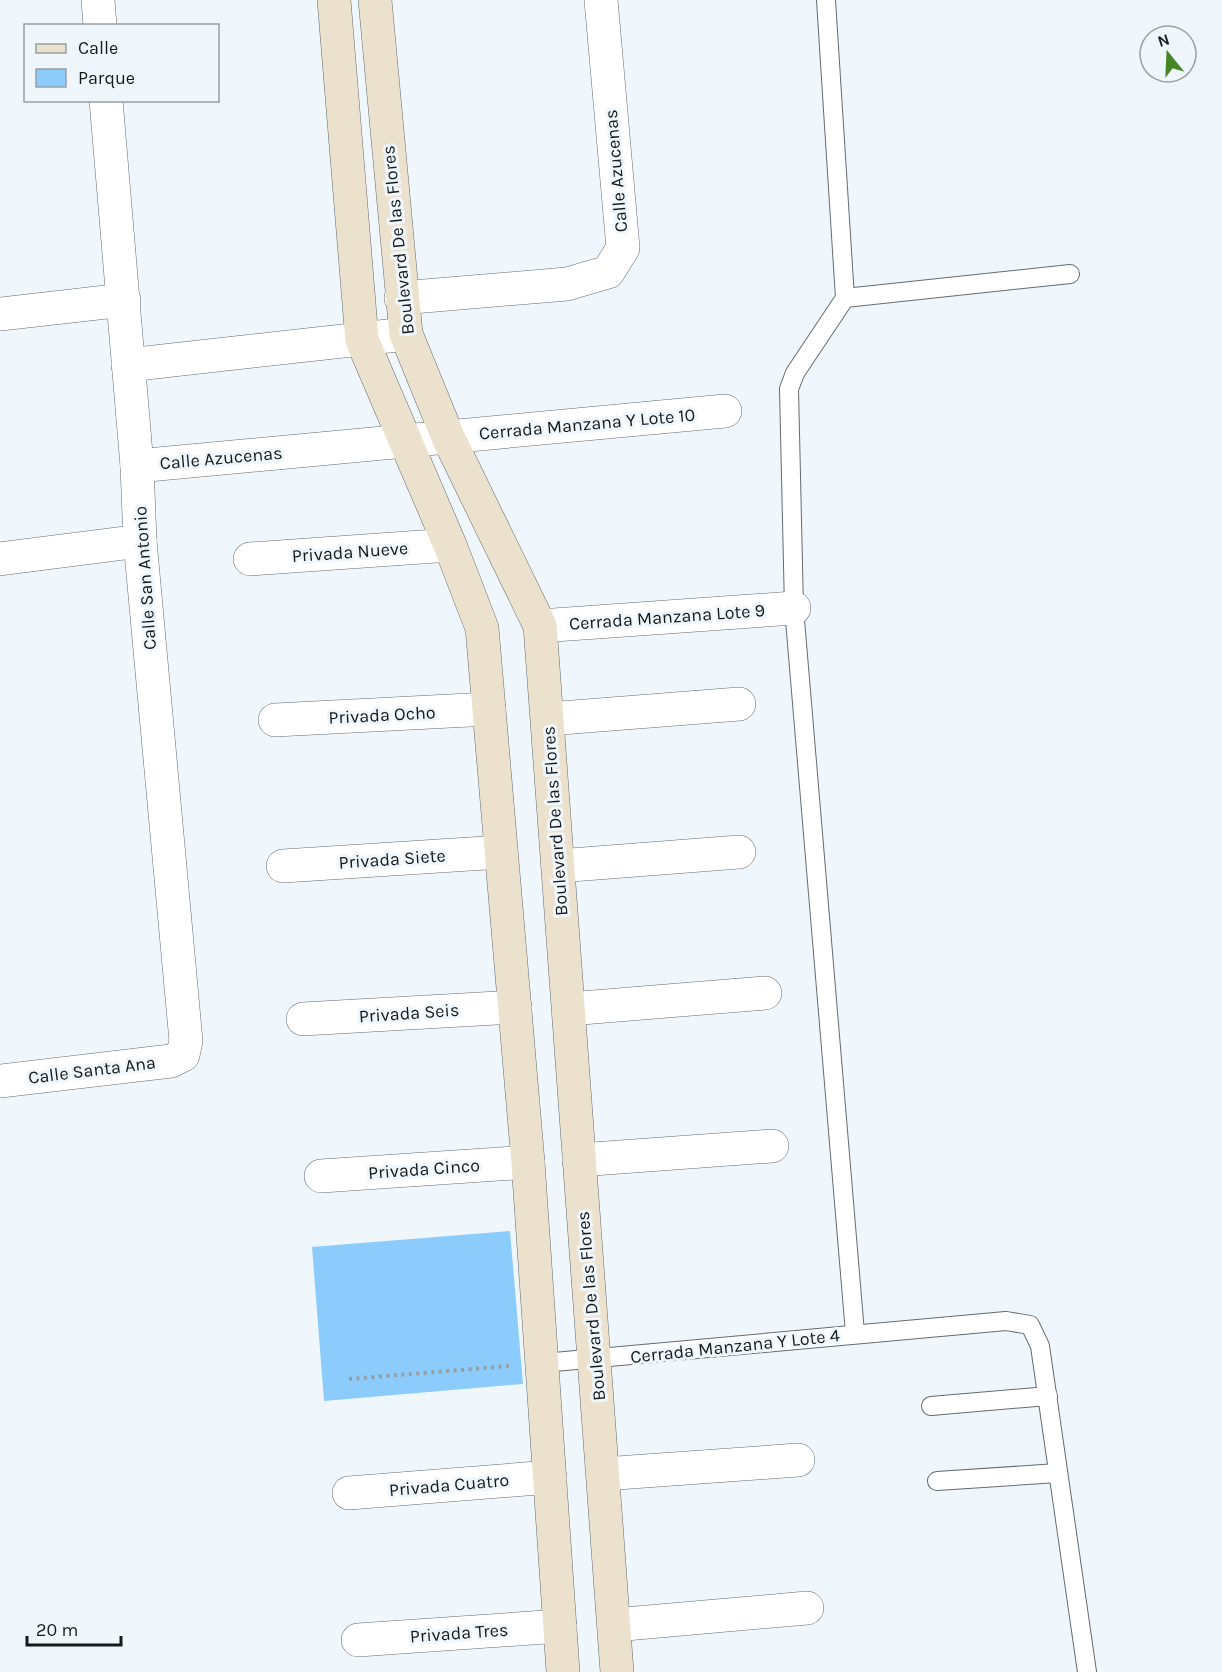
<svg xmlns="http://www.w3.org/2000/svg" width="1222" height="1672" font-family="Karla,sans-serif">
<style>
.green{fill:#8bccfd}
.lines{fill:none;stroke-linecap:round;stroke-linejoin:round}
.lane-casing{stroke:#656b70;stroke-width:20}
.street-casing{stroke:#656b70;stroke-width:34}
.secondary-casing{stroke:#656b70;stroke-width:34}
.path{stroke:#989ea1;stroke-width:4;stroke-dasharray:3 4.5;stroke-linecap:butt}
.lane{stroke:#fff;stroke-width:18}
.street{stroke:#fff;stroke-width:33}
.secondary{stroke:#ece1cd;stroke-width:33}
.labels{text-anchor:middle;dominant-baseline:central;stroke-width:6;stroke-linejoin:round;paint-order:stroke}
.street-label{font-size:18px;fill:#171a1b;stroke:#f0f7fc}
</style>
<rect width="100%" height="100%" fill="#f0f7fc"/>
<polygon class="green" points="510,1231 523,1384 324,1401 312,1247"/>
<g class="lines">
<defs>
<g id="lane">
<polyline points="826,0 845,298 795,373 789,389 794,608 855,1333"/>
<polyline points="845,298 1070,274"/>
<polyline points="543,1363 1006,1321 1030,1325 1040,1346 1087,1672"/>
<polyline points="931,1406 1048,1396"/>
<polyline points="937,1481 1058,1473"/>
</g>
<g id="street">
<polyline points="98,0 100,26"/>
<polyline points="401,298 567,284 608,272 623,248 601,0"/>
<polyline points="0,314 124,300"/>
<polyline points="128,365 406,334"/>
<polyline points="137,466 725,411"/>
<polyline points="0,559 140,541"/>
<polyline points="250,559 450,545"/>
<polyline points="540,626 794,608"/>
<polyline points="548,719 739,704"/>
<polyline points="275,720 489,709"/>
<polyline points="283,866 501,852"/>
<polyline points="558,866 739,852"/>
<polyline points="569,1009 765,993"/>
<polyline points="303,1019 515,1007"/>
<polyline points="0,1081 171,1061 183,1055 186,1041 140,541 137,466 106,100"/>
<polyline points="579,1160 772,1146"/>
<polyline points="321,1176 528,1162"/>
<polyline points="603,1474 798,1460"/>
<polyline points="349,1493 550,1477"/>
<polyline points="614,1625 807,1608"/>
<polyline points="358,1640 560,1626"/>
</g>
<g id="secondary">
<polyline points="334,0 362,340 450,545 482,628 528,1162 563,1672"/>
<polyline points="375,0 406,334 448,437 540,626 617,1672"/>
</g>
</defs>
<use href="#lane" class="lane-casing"/>
<use href="#street" class="street-casing"/>
<use href="#secondary" class="secondary-casing"/>
<polyline class="path" points="349,1379 509,1366"/>
<use href="#lane" class="lane"/>
<use href="#street" class="street"/>
<use href="#secondary" class="secondary"/>
</g>
<g class="labels">
<g class="street-label">
<text transform="translate(616 171) rotate(-95)">Calle Azucenas</text>
<text transform="translate(398 240) rotate(-96)">Boulevard De las Flores</text>
<text transform="translate(587 424) rotate(-5)">Cerrada Manzana Y Lote 10</text>
<text transform="translate(221 458) rotate(-5)">Calle Azucenas</text>
<text transform="translate(350 552) rotate(-4)">Privada Nueve</text>
<text transform="translate(145 578) rotate(-94)">Calle San Antonio</text>
<text transform="translate(667 617) rotate(-4)">Cerrada Manzana Lote 9</text>
<text transform="translate(382 715) rotate(-3)">Privada Ocho</text>
<text transform="translate(555 821) rotate(-94)">Boulevard De las Flores</text>
<text transform="translate(392 859) rotate(-4)">Privada Siete</text>
<text transform="translate(409 1013) rotate(-4)">Privada Seis</text>
<text transform="translate(92 1070) rotate(-7)">Calle Santa Ana</text>
<text transform="translate(424 1169) rotate(-4)">Privada Cinco</text>
<text transform="translate(591 1306) rotate(-95)">Boulevard De las Flores</text>
<text transform="translate(735 1346) rotate(-6)">Cerrada Manzana Y Lote 4</text>
<text transform="translate(449 1485) rotate(-5)">Privada Cuatro</text>
<text transform="translate(459 1633) rotate(-4)">Privada Tres</text>
</g>
</g>
<rect x="24" y="24" width="195" height="78" fill="#f0f7fc" stroke="#999fa2" stroke-width="1.5"/>
<rect x="36" y="44" width="30" height="9" fill="#ece1cd" stroke="#999fa2" stroke-width="1.5"/>
<text x="78" y="54" font-size="18" fill="#171a1b">Calle</text>
<rect x="36" y="69" width="30" height="18" fill="#8bccfd" stroke="#999fa2" stroke-width="1.5"/>
<text x="78" y="84" font-size="18" fill="#171a1b">Parque</text>
<g transform="translate(1168 54) rotate(342)"><circle r="28" fill="#f0f7fc" stroke="#999fa2" stroke-width="1.5"/>
<path d="M0-4.5L10 22L0 15L-10 22Z" fill="#458526"/>
<text y="-9" font-size="16" font-weight="bold" text-anchor="middle" fill="#171a1b">N</text>
</g>
<path d="M27 1636v9h94v-9" fill="none" stroke="#171a1b" stroke-width="3"/>
<text x="36" y="1636" font-size="18" fill="#171a1b" stroke="#f0f7fc" stroke-width="4.5" paint-order="stroke">20 m</text>
</svg>
